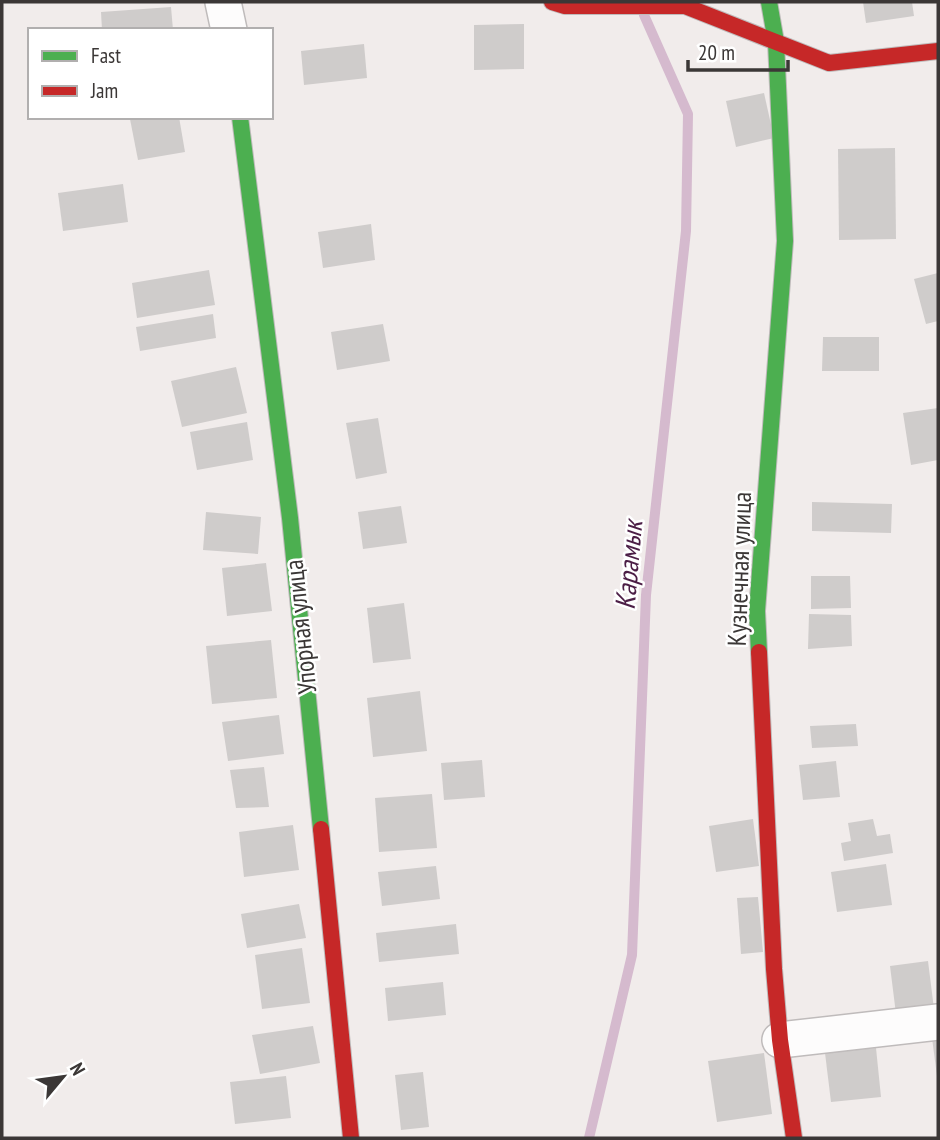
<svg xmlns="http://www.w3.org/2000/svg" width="940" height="1140" font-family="'PT Sans Narrow',sans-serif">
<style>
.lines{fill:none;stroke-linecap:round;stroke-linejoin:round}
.stream{stroke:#d5bace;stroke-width:10}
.building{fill:#cfcccb}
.street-casing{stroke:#bfbbbb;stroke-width:38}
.fast-casing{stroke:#bfbbbb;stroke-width:18}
.jam-casing{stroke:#bfbbbb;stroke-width:18}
.street{stroke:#fdfcfc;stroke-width:35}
.fast{stroke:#4caf50;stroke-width:16}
.jam{stroke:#c62828;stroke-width:16}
.labels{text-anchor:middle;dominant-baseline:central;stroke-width:5;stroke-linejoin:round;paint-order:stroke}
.street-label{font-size:26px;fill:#3b3736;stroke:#fff}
.water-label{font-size:28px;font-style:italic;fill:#4c1e46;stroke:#fff}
</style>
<rect width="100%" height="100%" fill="#f1eceb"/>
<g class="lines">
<polyline class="stream" points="589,1138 632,955 646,595 686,231 688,114 644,15"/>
</g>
<g class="building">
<polygon points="863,2 912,2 914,16 866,23"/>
<polygon points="171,7 173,30 102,30 101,12"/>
<polygon points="524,24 524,69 474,70 474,25"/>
<polygon points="364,44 367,78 304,85 301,51"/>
<polygon points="764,93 774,138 736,147 726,101"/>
<polygon points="137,117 179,117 185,152 138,160 130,119"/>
<polygon points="895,148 896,239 839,240 838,149"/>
<polygon points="123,184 128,222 63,231 58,193"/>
<polygon points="371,224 375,260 323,268 318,232"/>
<polygon points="209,270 215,305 137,318 132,283"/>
<polygon points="938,273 938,321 926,324 914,279"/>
<polygon points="213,314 216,338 140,351 136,327"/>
<polygon points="383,324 390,361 337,370 331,332"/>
<polygon points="823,337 879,337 879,371 822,371"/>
<polygon points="236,367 247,413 182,427 171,381"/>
<polygon points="938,408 938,460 911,465 903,413"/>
<polygon points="378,418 387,473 356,479 346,423"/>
<polygon points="247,422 253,460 197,470 190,432"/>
<polygon points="812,502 892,504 891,533 812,531"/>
<polygon points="401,506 407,543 363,549 358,512"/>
<polygon points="206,512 261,517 258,554 203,550"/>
<polygon points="266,563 272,611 227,616 222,568"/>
<polygon points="811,576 850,576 851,608 811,609"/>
<polygon points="404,603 411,659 373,663 367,608"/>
<polygon points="809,614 851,615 852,646 808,649"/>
<polygon points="271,640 277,698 212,704 206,646"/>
<polygon points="420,691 427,751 373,757 367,698"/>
<polygon points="279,715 284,754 228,761 222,722"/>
<polygon points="856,724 858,746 812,748 810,726"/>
<polygon points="482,760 485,797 444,800 441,763"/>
<polygon points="836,761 840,797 803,800 799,765"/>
<polygon points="264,767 269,807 236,808 230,770"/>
<polygon points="432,794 437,848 379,852 375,798"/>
<polygon points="753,819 759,866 716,872 709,826"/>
<polygon points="873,819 877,836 890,834 893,853 844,861 841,843 851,841 848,823"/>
<polygon points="293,825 299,870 244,877 239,832"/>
<polygon points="886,864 892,905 837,912 831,872"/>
<polygon points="436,866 440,899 382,906 378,872"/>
<polygon points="758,897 763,952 741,954 737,898"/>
<polygon points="299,904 306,938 247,948 241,914"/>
<polygon points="456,924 459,954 379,962 376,933"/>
<polygon points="302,948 310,1003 262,1009 255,955"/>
<polygon points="928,961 934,1009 896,1014 890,966"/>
<polygon points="443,982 446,1015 388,1021 385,988"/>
<polygon points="313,1026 320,1063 260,1074 252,1035"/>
<polygon points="938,1037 938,1076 937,1076 932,1038"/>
<polygon points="876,1048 881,1097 831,1102 825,1053"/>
<polygon points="764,1053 772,1114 717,1122 708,1061"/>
<polygon points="423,1072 429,1127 401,1130 395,1075"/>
<polygon points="286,1076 291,1118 235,1124 230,1082"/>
</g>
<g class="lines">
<defs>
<g id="street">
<polyline points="223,2 229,30"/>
<polyline points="780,1040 938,1022"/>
</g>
<g id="fast">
<polyline points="240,117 290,518 321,829"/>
<polyline points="759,652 757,611 785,241 776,42 769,2"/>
</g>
<g id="jam">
<polyline points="552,2 565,6 685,6 829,63 938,51"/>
<polyline points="759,652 774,969 780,1040 794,1138"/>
<polyline points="321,829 351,1138"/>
</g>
</defs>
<use href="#street" class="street-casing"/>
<use href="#fast" class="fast-casing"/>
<use href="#jam" class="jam-casing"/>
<use href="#street" class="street"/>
<use href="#fast" class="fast"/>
<use href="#jam" class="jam"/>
</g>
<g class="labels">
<g class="street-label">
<text transform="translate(739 569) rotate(-88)">Кузнечная улица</text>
<text transform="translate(300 627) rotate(-96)">Упорная улица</text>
</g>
<g class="water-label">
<text transform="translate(628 565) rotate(-85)">Карамык</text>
</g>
</g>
<rect width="940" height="1140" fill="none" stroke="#3b3736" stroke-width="7"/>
<rect x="28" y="28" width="245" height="91" fill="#ffffff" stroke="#b1afaf" stroke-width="2"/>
<rect x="42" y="51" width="35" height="10" fill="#4caf50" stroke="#b1afaf" stroke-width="2"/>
<text x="91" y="63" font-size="21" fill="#3b3736">Fast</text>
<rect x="42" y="86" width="35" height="10" fill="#c62828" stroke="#b1afaf" stroke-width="2"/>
<text x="91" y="98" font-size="21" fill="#3b3736">Jam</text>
<g transform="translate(63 1077) rotate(61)" stroke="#ffffff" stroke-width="5" paint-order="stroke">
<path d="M0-5L12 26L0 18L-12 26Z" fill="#3b3736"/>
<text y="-10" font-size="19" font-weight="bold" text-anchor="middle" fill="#3b3736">N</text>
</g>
<path d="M688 60v10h100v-10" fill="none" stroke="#3b3736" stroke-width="3.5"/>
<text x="698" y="60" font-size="21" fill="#3b3736" stroke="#ffffff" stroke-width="5" paint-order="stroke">20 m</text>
</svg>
